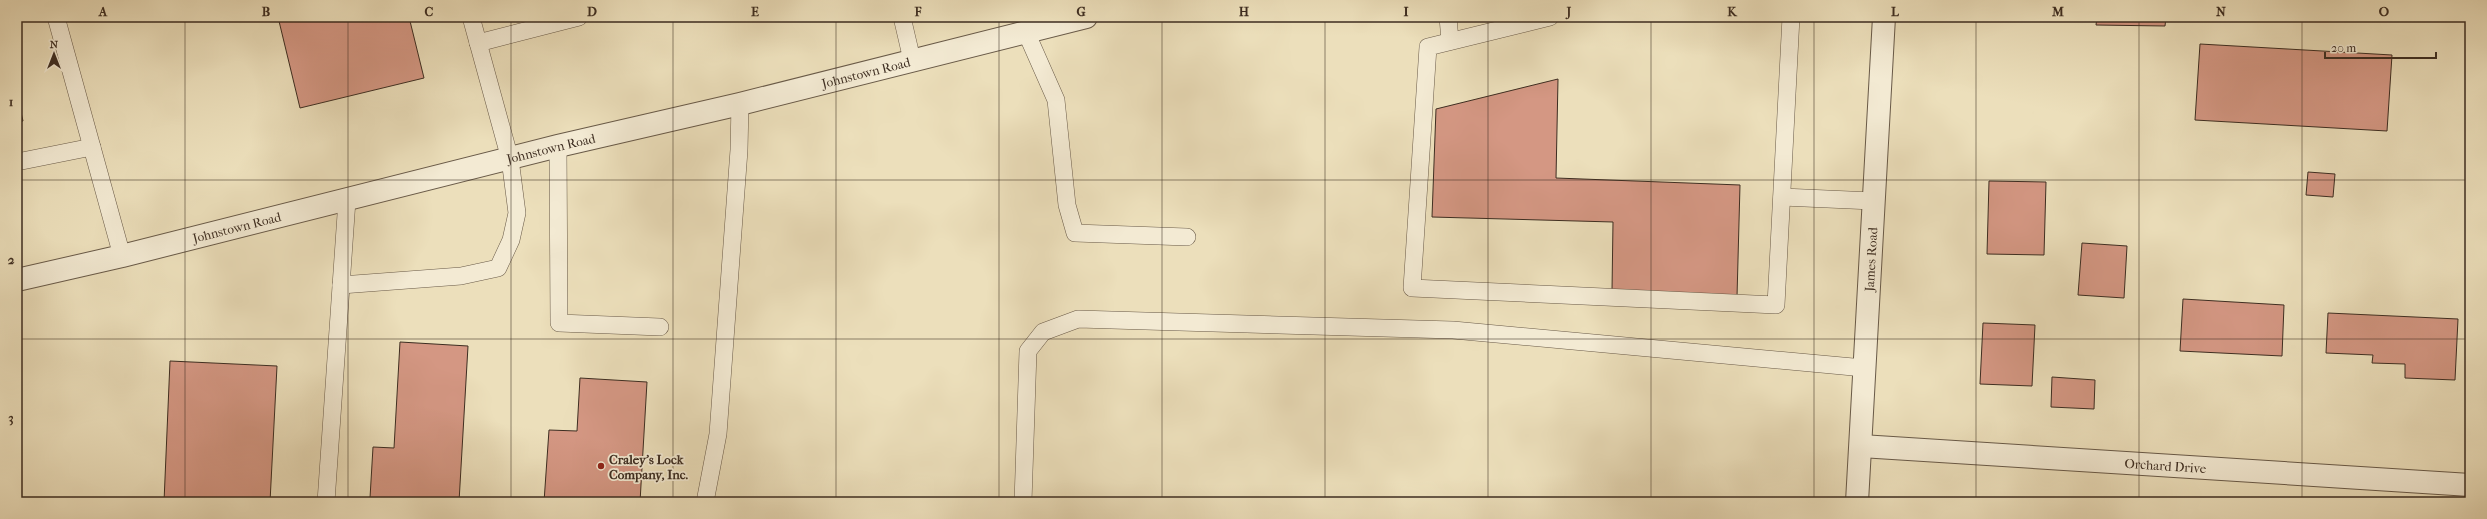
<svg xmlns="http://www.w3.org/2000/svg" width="2487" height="519" font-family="'IM FELL French Canon',serif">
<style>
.building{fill:#d49783;stroke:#3d2d21}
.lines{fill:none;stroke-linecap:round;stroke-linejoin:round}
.service-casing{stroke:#695a48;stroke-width:18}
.minor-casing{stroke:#695a48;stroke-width:24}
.tertiary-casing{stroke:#695a48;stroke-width:24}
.service{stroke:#f3ead3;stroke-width:17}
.minor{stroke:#f3ead3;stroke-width:22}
.tertiary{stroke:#f3ead3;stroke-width:22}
.grid{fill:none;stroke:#3d2d21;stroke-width:1;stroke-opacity:0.55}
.poi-dot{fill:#8f2418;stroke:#f3ead3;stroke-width:1.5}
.labels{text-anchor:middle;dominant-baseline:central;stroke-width:3.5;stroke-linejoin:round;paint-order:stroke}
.street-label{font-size:13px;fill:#3d2d21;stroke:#f3ead3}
.poi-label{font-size:13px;font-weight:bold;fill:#3d2d21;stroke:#f3ead3;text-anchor:start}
.neatline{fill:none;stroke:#3d2d21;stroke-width:1.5}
.grid-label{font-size:13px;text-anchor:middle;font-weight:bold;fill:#3d2d21}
</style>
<rect width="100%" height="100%" fill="#ecdfbb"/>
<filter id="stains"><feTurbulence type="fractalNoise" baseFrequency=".005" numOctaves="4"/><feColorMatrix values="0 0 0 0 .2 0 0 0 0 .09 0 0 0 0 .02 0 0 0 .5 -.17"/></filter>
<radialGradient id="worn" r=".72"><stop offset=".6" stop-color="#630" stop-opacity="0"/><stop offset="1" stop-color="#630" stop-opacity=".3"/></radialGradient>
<g class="building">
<polygon points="278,17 409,17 424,78 300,108"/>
<polygon points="2097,17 2166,17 2165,26 2096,25"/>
<polygon points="2200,44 2392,55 2387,131 2195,120"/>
<polygon points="1558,79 1556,178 1740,185 1737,297 1612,291 1613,222 1432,217 1436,109"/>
<polygon points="17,96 23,121 17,122"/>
<polygon points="2308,172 2335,174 2333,197 2306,195"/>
<polygon points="1989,181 2046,182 2044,255 1987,254"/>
<polygon points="2082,243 2127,246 2124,298 2078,295"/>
<polygon points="2183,299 2284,305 2282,356 2180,351"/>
<polygon points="2328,313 2458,319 2455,380 2405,378 2405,364 2372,363 2373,355 2326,353"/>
<polygon points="1983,323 2035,325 2032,386 1980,384"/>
<polygon points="400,342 468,346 459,502 405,502 405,500 370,498 373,447 394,448"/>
<polygon points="170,361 277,366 270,502 164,502"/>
<polygon points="2052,377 2095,380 2094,409 2051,407"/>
<polygon points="580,378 647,382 640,502 544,502 549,430 577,431"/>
</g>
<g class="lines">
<defs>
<g id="service">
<polyline points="56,17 122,256"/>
<polyline points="902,17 912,60"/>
<polyline points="1448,17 1450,41"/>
<polyline points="1550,17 1428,47 1412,288 1776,305 1791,17"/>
<polyline points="1026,32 1056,100 1067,205 1075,233 1187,237"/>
<polyline points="478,43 579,17"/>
<polyline points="558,146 559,323 660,327"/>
<polyline points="17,162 92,147"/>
<polyline points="1782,197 1873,201"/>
<polyline points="341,285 461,276 498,268 511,240 517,213 510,159 471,17"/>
<polyline points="326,502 347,200"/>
<polyline points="705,502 718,434 739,150 740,104"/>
<polyline points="1023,502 1028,351 1043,332 1078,319 1453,330 1864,368"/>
</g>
<g id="minor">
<path id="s1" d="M1861,446L2470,485"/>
<path id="s2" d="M1857,502L1884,17"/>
</g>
<g id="tertiary">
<path id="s3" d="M17,280L122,256L558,146L740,104L1086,17"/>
</g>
</defs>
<use href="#service" class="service-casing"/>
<use href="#minor" class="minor-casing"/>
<use href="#tertiary" class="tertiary-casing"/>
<use href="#service" class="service"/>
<use href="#minor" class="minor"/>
<use href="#tertiary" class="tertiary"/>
</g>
<path class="grid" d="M185,17V502M348,17V502M511,17V502M673,17V502M836,17V502M999,17V502M1162,17V502M1325,17V502M1488,17V502M1651,17V502M1814,17V502M1976,17V502M2139,17V502M2302,17V502M17,180H2470M17,339H2470"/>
<circle class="poi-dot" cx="601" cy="466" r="4"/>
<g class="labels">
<g class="street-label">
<text stroke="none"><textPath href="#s3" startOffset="874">Johnstown Road</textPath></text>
<text stroke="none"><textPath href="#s3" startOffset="550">Johnstown Road</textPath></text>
<text stroke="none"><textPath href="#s3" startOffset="226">Johnstown Road</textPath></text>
<text stroke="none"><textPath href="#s2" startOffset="243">James Road</textPath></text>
<text stroke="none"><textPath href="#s1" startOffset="305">Orchard Drive</textPath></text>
</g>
<g class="poi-label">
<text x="609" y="459">Craley's Lock<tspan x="609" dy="15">Company, Inc.</tspan></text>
</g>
</g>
<rect width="2487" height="519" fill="none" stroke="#ecdfbb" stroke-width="44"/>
<g transform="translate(54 54)" stroke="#f3ead3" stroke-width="3" paint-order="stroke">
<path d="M0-3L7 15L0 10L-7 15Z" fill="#3d2d21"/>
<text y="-6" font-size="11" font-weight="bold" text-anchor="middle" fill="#3d2d21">N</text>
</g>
<path d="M2325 52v6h111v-6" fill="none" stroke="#3d2d21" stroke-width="2"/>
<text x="2331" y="52" font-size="12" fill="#3d2d21" stroke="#f3ead3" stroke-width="3" paint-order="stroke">20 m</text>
<rect x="22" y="22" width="2443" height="475" class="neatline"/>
<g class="grid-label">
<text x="103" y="16">A</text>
<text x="266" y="16">B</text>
<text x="429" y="16">C</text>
<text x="592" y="16">D</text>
<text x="755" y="16">E</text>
<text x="918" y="16">F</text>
<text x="1081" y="16">G</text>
<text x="1244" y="16">H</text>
<text x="1406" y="16">I</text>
<text x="1569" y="16">J</text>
<text x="1732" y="16">K</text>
<text x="1895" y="16">L</text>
<text x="2058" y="16">M</text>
<text x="2221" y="16">N</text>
<text x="2384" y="16">O</text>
<text x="11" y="106">1</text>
<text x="11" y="264">2</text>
<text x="11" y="422">3</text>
</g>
<rect width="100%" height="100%" filter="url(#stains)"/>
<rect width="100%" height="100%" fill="url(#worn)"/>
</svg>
